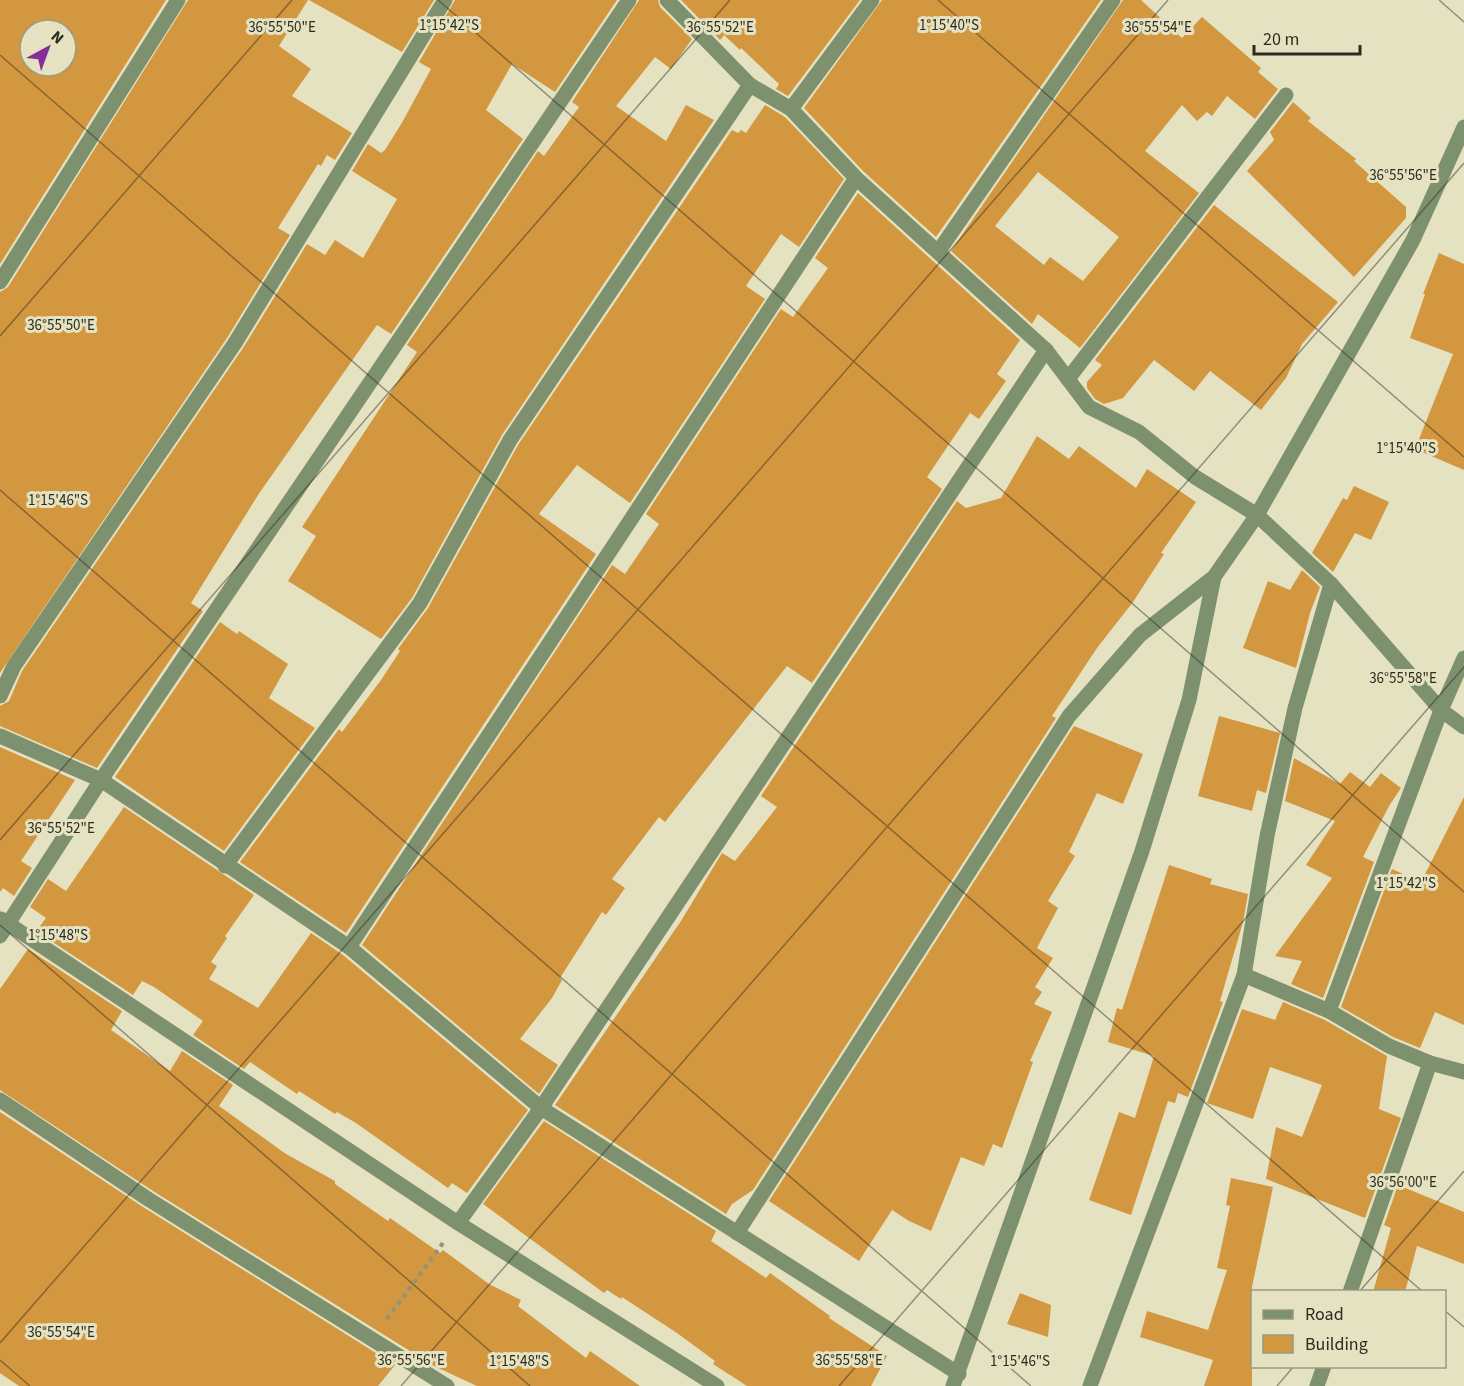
<svg xmlns="http://www.w3.org/2000/svg" width="1464" height="1386" font-family="'Source Sans 3',sans-serif">
<style>
.building{fill:#d2973f;fill-rule:evenodd}
.lines{fill:none;stroke-linecap:round;stroke-linejoin:round}
.path{stroke:#95937b;stroke-width:4;stroke-dasharray:4.5 4.5;stroke-linecap:butt}
.minor{stroke:#7e916e;stroke-width:15}
.ticks{fill:none;stroke:#2c2b1f;stroke-width:1.5;stroke-opacity:0.45}
.ticks-label{font-size:15px;text-anchor:middle;fill:#2c2b1f;stroke:#e5e2c2;stroke-width:6;stroke-linejoin:round;paint-order:stroke}
</style>
<rect width="100%" height="100%" fill="#e5e2c2"/>
<g class="building">
<path d="M0,0H166L0,264ZM30,30H66V66H30Z"/>
<polygon points="188,0 308,0 279,46 311,69 292,96 352,133 335,160 327,155 321,166 318,164 278,228 290,235 227,338 0,673 0,292 8,287"/>
<polygon points="309,0 434,0 402,52"/>
<polygon points="455,0 617,0 555,92 512,64 486,110 523,139 391,334 377,325 258,495 191,603 203,611 97,768 0,726 0,706 9,701 22,671 243,348 307,244 325,255 335,240 363,258 397,199 352,171 368,144 381,153 385,150 403,121 431,69 419,62"/>
<polygon points="639,0 658,0 660,7 692,39 671,69 655,57 616,106 666,141 686,105 714,120 502,435 412,598 381,639 288,581 316,536 302,527 417,352 407,345 538,151 544,156 579,107 572,102"/>
<polygon points="681,0 860,0 788,96 776,89 779,84 741,48 740,50 724,35 720,40"/>
<polygon points="882,0 1101,0 936,237 863,171 804,108"/>
<path d="M1123,0H1141L1182,38L1202,17L1261,68L1258,72L1278,89L1255,119L1227,96L1212,116L1207,112L1197,121L1182,105L1145,151L1199,193L1080,348L1038,314L1032,324L951,251ZM1038,172L1119,237L1083,281L1050,257L1044,265L995,226Z"/>
<polygon points="1293,102 1311,118 1308,121 1356,159 1354,161 1406,207 1406,218 1354,277 1247,171 1274,140 1270,132"/>
<polygon points="765,105 785,117 844,179 799,247 781,234 746,286 765,299 630,503 577,465 539,514 596,554 346,933 240,862 339,729 342,732 381,680 400,651 398,649 428,608 518,445 732,130 738,133 741,130 746,133"/>
<polygon points="858,193 1020,340 997,374 1006,381 979,419 970,413 927,477 942,489 812,683 787,666 665,822 659,817 612,879 625,888 606,915 602,912 560,978 562,980 552,998 520,1039 558,1065 539,1094 362,945 612,565 625,574 659,524 646,514 781,309 793,317 828,268 815,258"/>
<polygon points="1214,205 1338,302 1302,344 1286,378 1261,410 1210,371 1194,391 1154,360 1123,398 1104,404 1095,399 1087,388 1087,382 1102,365 1095,360"/>
<polygon points="1439,253 1464,264 1464,470 1415,449 1453,354 1410,338 1425,294 1423,294"/>
<polygon points="1037,436 1069,459 1079,446 1136,488 1147,469 1196,502 1161,553 1164,554 1133,602 1097,648 1052,716 1056,718 753,1190 732,1204 726,1214 555,1105 681,921 722,853 735,861 777,807 761,796 957,501 966,508 1001,498"/>
<polygon points="1354,486 1389,502 1371,540 1355,533 1333,572 1312,553 1343,498 1347,500"/>
<polygon points="1302,570 1320,587 1310,613 1296,668 1243,648 1268,581 1290,590"/>
<polygon points="220,622 237,634 239,631 288,664 269,698 315,728 224,851 115,777"/>
<polygon points="1219,716 1280,733 1266,793 1257,790 1252,811 1198,796"/>
<polygon points="1074,726 1143,754 1123,804 1097,793 1069,852 1075,856 1048,901 1058,908 1037,948 1053,958 1035,987 1042,992 1034,1004 1052,1012 1030,1061 1033,1062 1002,1148 993,1144 984,1166 961,1157 931,1231 909,1221 892,1210 859,1261 769,1201"/>
<polygon points="0,747 75,780 21,861 32,868 14,896 3,888 0,892"/>
<polygon points="1294,758 1340,784 1350,772 1370,787 1381,773 1401,788 1389,806 1363,857 1374,862 1323,998 1291,984 1302,961 1275,956 1332,878 1306,865 1335,821 1285,801"/>
<polygon points="1464,797 1464,1025 1435,1012 1420,1048 1393,1037 1341,1007 1392,869 1421,882"/>
<polygon points="124,807 254,895 225,936 227,938 211,962 217,966 209,979 258,1008 311,933 343,955 528,1110 467,1193 452,1183 448,1188 356,1123 337,1112 335,1114 299,1091 297,1094 250,1062 244,1069 193,1035 203,1021 154,987 142,981 133,995 39,933 43,928 40,926 46,918 30,907 48,879 66,891"/>
<polygon points="1169,865 1212,879 1210,884 1248,894 1243,922 1220,1001 1223,1002 1188,1097 1178,1093 1175,1103 1168,1101 1131,1215 1089,1200 1119,1112 1135,1118 1154,1056 1108,1042 1117,1008 1122,1010"/>
<polygon points="28,949 122,1011 111,1030 170,1071 182,1051 233,1085 219,1106 286,1154 335,1181 335,1184 388,1221 390,1218 440,1253 443,1250 489,1284 521,1300 518,1306 586,1358 590,1351 640,1386 477,1386 434,1366 153,1191 0,1090 0,989"/>
<polygon points="1283,1002 1325,1020 1387,1056 1379,1109 1401,1118 1365,1218 1266,1179 1276,1127 1302,1137 1322,1085 1270,1067 1253,1119 1207,1103 1242,1009 1275,1020"/>
<polygon points="0,1112 143,1207 395,1365 378,1386 19,1386 0,1373"/>
<polygon points="544,1121 716,1231 711,1241 766,1278 770,1273 830,1316 829,1318 887,1356 871,1386 747,1386 713,1364 715,1361 677,1333 622,1297 621,1299 607,1290 604,1293 483,1204"/>
<polygon points="1231,1178 1273,1187 1252,1287 1252,1386 1204,1386 1213,1360 1140,1337 1147,1311 1208,1330 1227,1270 1217,1268 1230,1206 1226,1205"/>
<polygon points="1398,1185 1464,1212 1464,1264 1417,1246 1405,1292 1373,1292 1391,1228 1384,1225"/>
<polygon points="1020,1293 1051,1305 1048,1337 1007,1324"/>
</g>
<g class="lines">
<polyline class="path" points="387,1319 443,1243"/>
<g class="minor">
<polyline points="667,0 750,85 791,109 856,178 1046,350 1089,407 1139,432 1195,477 1257,515 1331,584 1441,710 1464,727"/>
<polyline points="791,109 872,0"/>
<polyline points="938,252 1113,0"/>
<polyline points="0,282 178,0"/>
<polyline points="1068,379 1286,95"/>
<polyline points="0,696 14,666 235,343 445,0"/>
<polyline points="0,736 101,780 349,947 541,1108 959,1374"/>
<polyline points="225,866 420,603 510,440 750,85"/>
<polyline points="1,919 458,1223 717,1386"/>
<polyline points="0,936 101,780 629,0"/>
<polyline points="349,947 856,178"/>
<polyline points="1244,975 1329,1011 1389,1046 1430,1063 1464,1072"/>
<polyline points="1329,1011 1441,710 1464,658"/>
<polyline points="0,1100 148,1199 447,1386"/>
<polyline points="458,1223 541,1108 1046,350"/>
<polyline points="737,1233 1069,716 1140,635 1214,577"/>
<polyline points="1350,1292 1430,1063"/>
<polyline points="953,1386 1142,851 1189,700 1214,577 1257,515 1413,240 1464,127"/>
<polyline points="1090,1386 1244,975 1267,836 1295,708 1331,584"/>
<polyline points="1317,1386 1324,1366"/>
</g>
</g>
<path class="ticks" d="M438,0L1464,892M938,0L1464,457M1439,0L1464,22M0,55L1423,1292M0,336L292,0M0,490L1031,1386M0,840L730,0M0,925L530,1386M1359,1292L1464,1171M1444,1310L1464,1327M0,1343L1168,0M0,1360L30,1386M401,1386L1464,163M839,1386L1464,667M1277,1386L1294,1366"/>
<g class="ticks-label">
<text x="449" y="30">1°15'42"S</text>
<text x="949" y="30">1°15'40"S</text>
<text x="282" y="32">36°55'50"E</text>
<text x="720" y="32">36°55'52"E</text>
<text x="1158" y="32">36°55'54"E</text>
<text x="1403" y="180">36°55'56"E</text>
<text x="61" y="330">36°55'50"E</text>
<text x="1406" y="453">1°15'40"S</text>
<text x="58" y="505">1°15'46"S</text>
<text x="1403" y="683">36°55'58"E</text>
<text x="61" y="833">36°55'52"E</text>
<text x="1406" y="888">1°15'42"S</text>
<text x="58" y="940">1°15'48"S</text>
<text x="1403" y="1187">36°56'00"E</text>
<text x="61" y="1337">36°55'54"E</text>
<text x="411" y="1365">36°55'56"E</text>
<text x="849" y="1365">36°55'58"E</text>
<text x="519" y="1366">1°15'48"S</text>
<text x="1020" y="1366">1°15'46"S</text>
</g>
<rect x="1251" y="1290" width="195" height="78" fill="#e5e2c2" stroke="#9b9981" stroke-width="1.5"/>
<rect x="1263" y="1310" width="30" height="9" fill="#7e916e" stroke="#9b9981" stroke-width="1.5"/>
<text x="1305" y="1320" font-size="18" fill="#2c2b1f">Road</text>
<rect x="1263" y="1335" width="30" height="18" fill="#d2973f" stroke="#9b9981" stroke-width="1.5"/>
<text x="1305" y="1350" font-size="18" fill="#2c2b1f">Building</text>
<g transform="translate(48 48) rotate(41)"><circle r="28" fill="#e5e2c2" stroke="#9b9981" stroke-width="1.5"/>
<path d="M0-4.5L10 22L0 15L-10 22Z" fill="#862d99"/>
<text y="-9" font-size="16" font-weight="bold" text-anchor="middle" fill="#2c2b1f">N</text>
</g>
<path d="M1254 45v9h106v-9" fill="none" stroke="#2c2b1f" stroke-width="3"/>
<text x="1263" y="45" font-size="18" fill="#2c2b1f" stroke="#e5e2c2" stroke-width="4.5" paint-order="stroke">20 m</text>
</svg>
